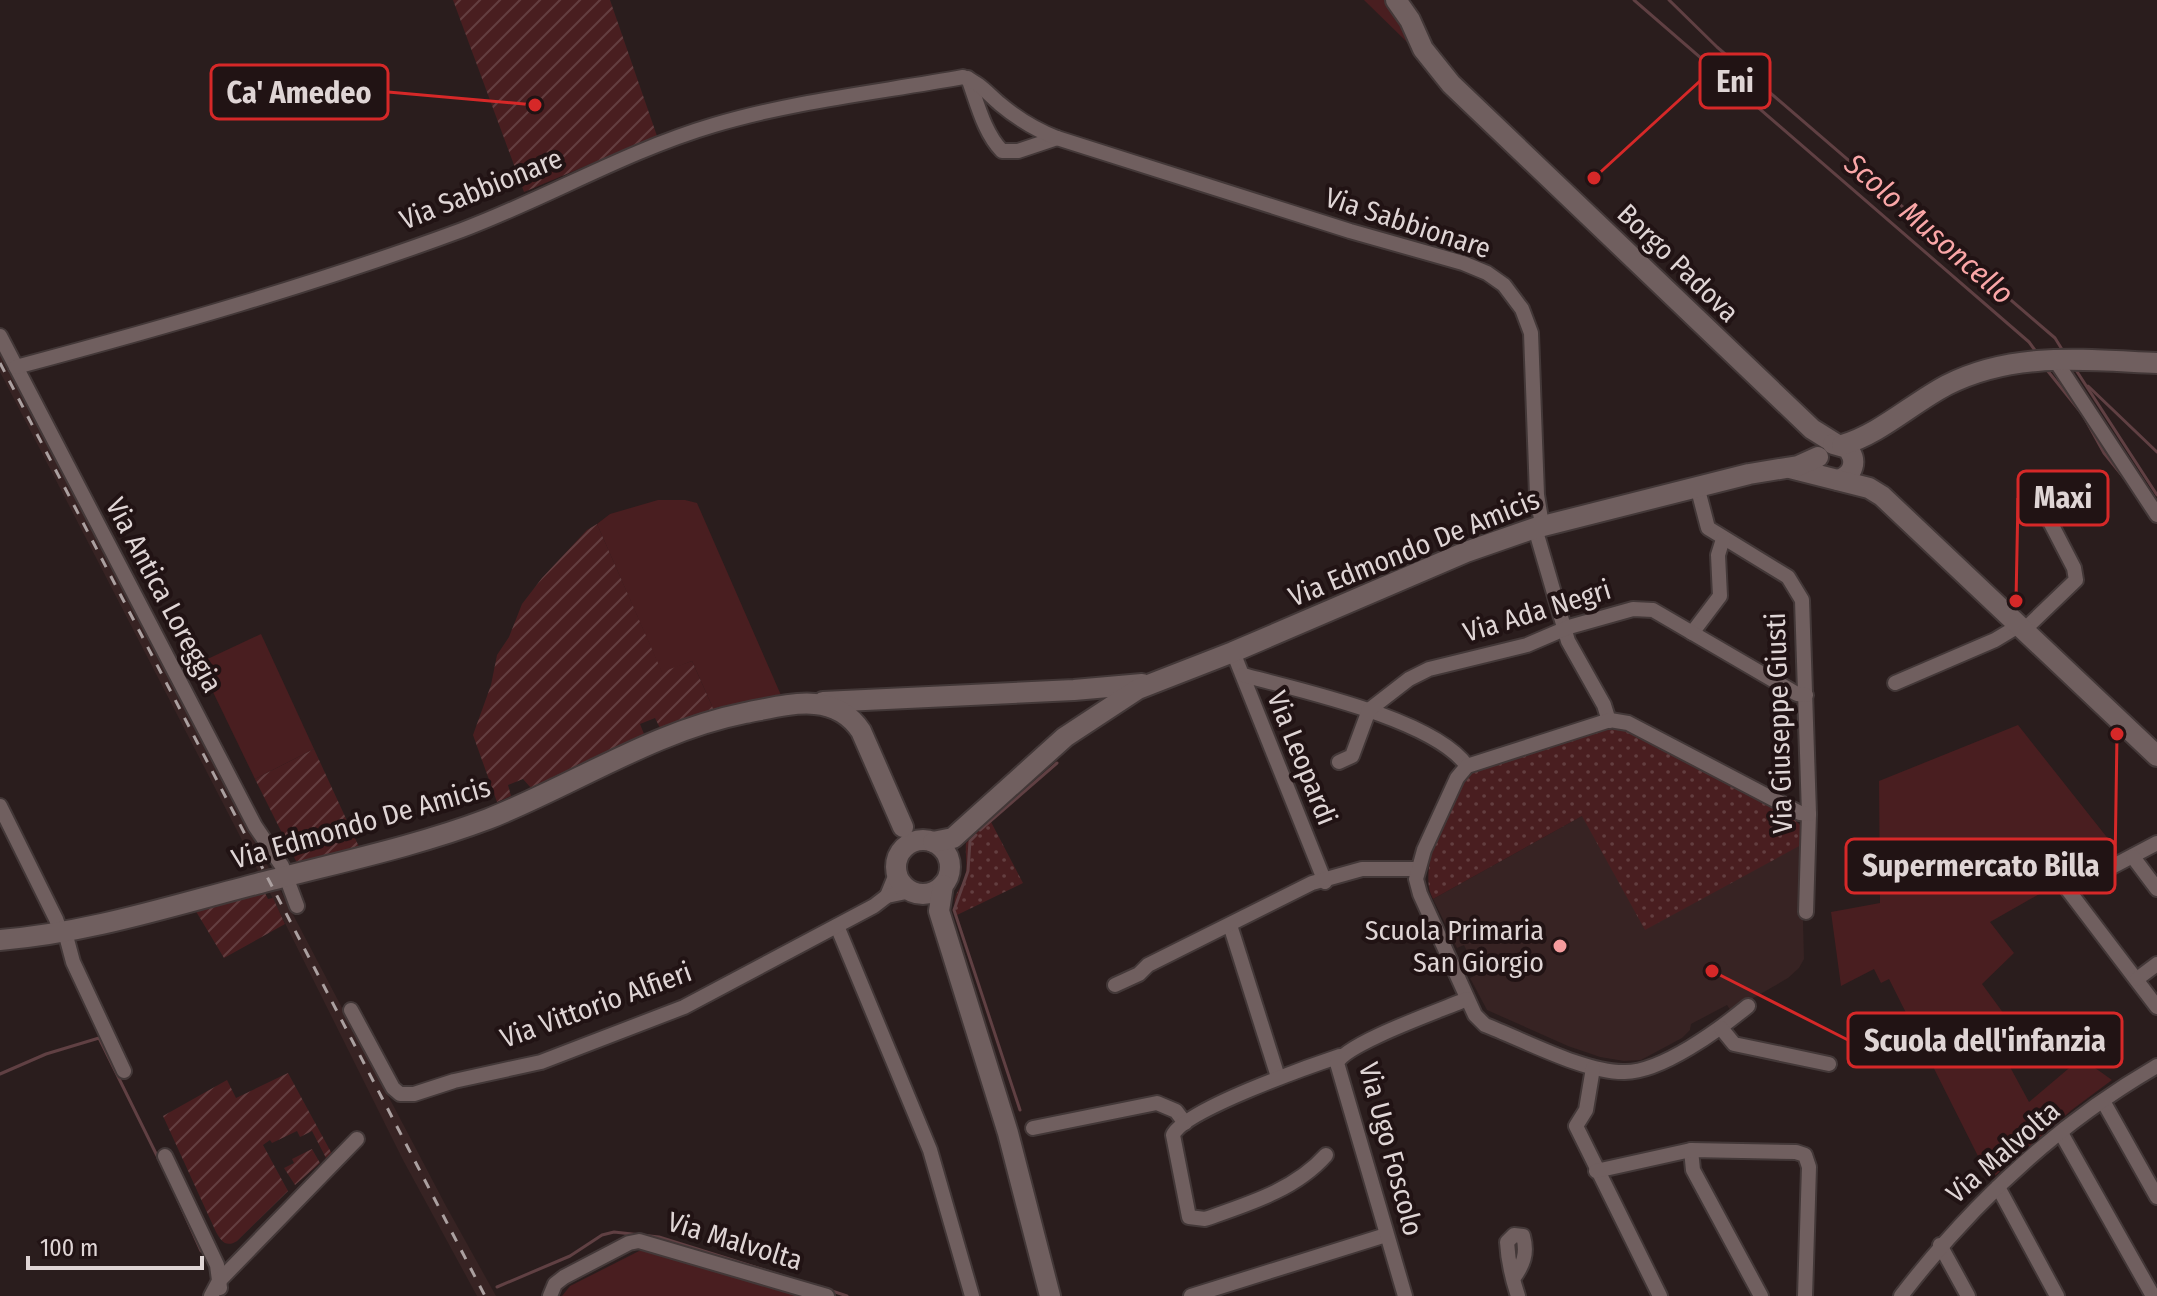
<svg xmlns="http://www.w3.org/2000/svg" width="2157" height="1296" font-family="'Fira Sans Condensed',sans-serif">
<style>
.built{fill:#372323}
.grass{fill:#491e20}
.park{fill:url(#park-dots)}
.garden{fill:url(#garden-furrows)}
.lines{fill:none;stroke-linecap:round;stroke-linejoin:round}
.stream{stroke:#604043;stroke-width:3}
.street-casing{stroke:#433838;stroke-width:18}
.secondary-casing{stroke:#433838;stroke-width:24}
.street{stroke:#705f5f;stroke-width:14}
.secondary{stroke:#705f5f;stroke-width:20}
.rail{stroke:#aba0a0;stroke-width:3;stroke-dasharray:10 10;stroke-linecap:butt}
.poi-dot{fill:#f59b9d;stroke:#211314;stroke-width:3}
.labels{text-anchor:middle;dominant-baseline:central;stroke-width:8;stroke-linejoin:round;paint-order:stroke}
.street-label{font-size:28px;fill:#dfd5d5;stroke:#211314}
.poi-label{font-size:28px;fill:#dfd5d5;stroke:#211314;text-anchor:end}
.water-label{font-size:30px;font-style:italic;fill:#faa6a7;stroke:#211314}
.leader{fill:none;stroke:#d62828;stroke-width:3}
.callout-dot{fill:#d62828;stroke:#211314;stroke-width:3}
.callout{fill:#211314;stroke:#d62828;stroke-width:3}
.callout-label{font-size:30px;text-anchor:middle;font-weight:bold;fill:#dfd5d5}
</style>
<defs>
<pattern id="park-dots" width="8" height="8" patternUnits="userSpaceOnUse" patternTransform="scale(2)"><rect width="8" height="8" fill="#491e20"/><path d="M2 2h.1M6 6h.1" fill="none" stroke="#633e40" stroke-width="1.8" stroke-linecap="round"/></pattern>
<pattern id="garden-furrows" width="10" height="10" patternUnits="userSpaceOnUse" patternTransform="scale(2)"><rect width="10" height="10" fill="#491e20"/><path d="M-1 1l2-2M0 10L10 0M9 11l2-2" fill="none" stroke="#633e40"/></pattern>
</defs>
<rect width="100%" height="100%" fill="#2a1d1d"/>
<g class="built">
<polygon points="0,348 271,872 260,875 0,372"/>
<polygon points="1582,816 1801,845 1804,959 1799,968 1788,978 1731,1011 1727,1005 1691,1024 1690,1030 1682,1038 1641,1060 1624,1061 1600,1057 1568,1046 1487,1010 1470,978 1478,974 1464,945 1457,948 1433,899"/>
<polygon points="277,884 446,1206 496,1296 477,1296 403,1160 267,887"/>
</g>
<g class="grass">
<polygon points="1364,0 1385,0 1395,10 1408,43"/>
<polygon points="658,500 685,500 697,503 784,702 716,715 692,661 662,673 597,524 610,514"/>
<polygon points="261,634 314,749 255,779 199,663"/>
<polygon points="2018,725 2117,850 1990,922 2014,953 1982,984 2004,1014 1990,1030 2029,1102 2081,1058 2112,1080 2073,1109 1990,1180 1889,979 1881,983 1874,969 1841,986 1831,912 1880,903 1879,781"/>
<polygon points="641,1250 647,1250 798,1296 562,1296 570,1286"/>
</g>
<g class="park">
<path d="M1606,729L1630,731L1792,817L1800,825L1801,845L1645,930L1582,816L1433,899C1415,869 1453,787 1479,767Z"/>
<path d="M990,820L1023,883L957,915C950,894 960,893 965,877C968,867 965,854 966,843Z"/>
</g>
<g class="garden">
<polygon points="453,0 610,0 657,136 524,192"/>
<polygon points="597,524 662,672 692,661 716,715 661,730 655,718 640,724 644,734 643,736 531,788 523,779 508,785 511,796 497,802 473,735 491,685 497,655 509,637 522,604 542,578 587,530"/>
<polygon points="314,749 360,849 298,865 255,779"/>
<polygon points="264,891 268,899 273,898 285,924 224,958 194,908"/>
<path d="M288,1073L332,1154L326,1158L312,1131L300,1137L297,1131L272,1143L270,1140L263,1145L288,1191L237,1241C226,1248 221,1241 216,1232L163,1116L227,1080L236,1098Z"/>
<polygon points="312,1149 320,1163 295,1185 284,1168 294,1163 292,1159"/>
</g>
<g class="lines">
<g class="stream">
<polyline points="1634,0 2029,342 2037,353"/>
<polyline points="1669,0 1717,47 2055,338 2063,351"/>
<polyline points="2074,367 2157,495"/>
<polyline points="2047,370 2083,415 2104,453 2129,484"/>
<polyline points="2088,386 2157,452"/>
<polyline points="980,830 1057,763"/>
<polyline points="976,835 970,841 968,871 954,910 1020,1110"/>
<polyline points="0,1074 46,1054 99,1038 168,1178"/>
<polyline points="178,1200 201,1251"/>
<polyline points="497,1287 570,1256 602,1235 614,1232 659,1237 790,1278"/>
<polyline points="832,1291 847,1296"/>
</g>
<defs>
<g id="street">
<path d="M968,78C977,102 984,133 1002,151H1018L1057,138"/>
<polyline points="0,336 255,826 282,866 297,906"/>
<polyline points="2055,360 2157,515"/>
<path d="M16,367C166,327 316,284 462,230C547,198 626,151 714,125C794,101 881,92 963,77C979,82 988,94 1000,104C1018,119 1036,130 1057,138L1350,231L1463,263L1487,273L1504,285L1522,309L1531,333L1537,495L1542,525"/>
<polyline points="1697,486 1708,528 1788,577 1802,600 1809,814 1806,912"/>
<polyline points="1535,528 1568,641 1604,705 1609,721"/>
<polyline points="2024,630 2076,580 2074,568 2046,514 2044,505 2055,490 2075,481"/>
<polyline points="1692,633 1720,596 1718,555 1723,539"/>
<polyline points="1233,652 1325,882"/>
<path d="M1243,675C1299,690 1434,719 1467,766"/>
<polyline points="1895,683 1995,640 2020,625"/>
<polyline points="1339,762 1352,756 1369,710 1409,679 1429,669 1527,645 1569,627 1633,609 1653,610 1797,694 1806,695"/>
<polyline points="0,806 56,919 61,933"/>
<polyline points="2157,843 2068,890 2157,1007"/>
<polyline points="2133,857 2157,889"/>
<polyline points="887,896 896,874"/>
<polyline points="1230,925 1278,1077"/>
<polyline points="837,926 930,1150 972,1296"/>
<polyline points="65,932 73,962 124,1071"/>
<polyline points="2137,979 2157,964"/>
<polyline points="1115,985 1139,974 1148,965 1312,883 1362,869 1417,869"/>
<path d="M1748,1006C1720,1029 1662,1072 1625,1072C1585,1073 1524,1040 1485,1025L1475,1015L1420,894L1416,879L1424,850L1457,778L1467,766L1610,720L1628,723L1800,813L1809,814"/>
<polyline points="351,1010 393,1088 400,1094 414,1094 454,1081 541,1062 684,1007 874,906 887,896 911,891"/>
<polyline points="1721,1028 1734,1044 1829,1064"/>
<polyline points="1593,1068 1586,1110 1576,1126 1660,1296"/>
<polyline points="2103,1101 2157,1197"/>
<polyline points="1033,1128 1157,1103 1176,1111 1185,1123"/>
<polyline points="2061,1133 2153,1296"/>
<polyline points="1691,1150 1693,1170 1761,1296"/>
<path d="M1326,1155C1295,1190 1248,1204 1205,1219L1189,1217L1173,1135C1184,1110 1310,1066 1340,1056"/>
<polyline points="165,1156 217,1265 220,1288"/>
<polyline points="1596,1171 1691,1150 1796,1152 1805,1155 1809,1167 1805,1296"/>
<polyline points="1998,1187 2057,1296"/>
<polyline points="1940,1245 1968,1296"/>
<path d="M1513,1279C1523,1265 1528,1254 1523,1236L1514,1235L1507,1242C1508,1261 1512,1278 1518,1296"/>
<polyline points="211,1296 219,1281 357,1139"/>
<polyline points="550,1296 555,1284 564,1277 629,1243 639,1241 827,1296"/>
<polyline points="1191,1296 1386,1235"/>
<path d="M1405,1296L1337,1063C1346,1043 1442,1010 1467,999"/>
<path d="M1901,1296C1971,1205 2057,1124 2157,1066"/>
</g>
<g id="secondary">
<polyline points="1396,0 1410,20 1423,49 1451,84 1812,429 1836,444"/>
<path d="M1833,444L1847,448C1858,460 1854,475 1838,480"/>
<path d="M1842,445C1880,434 1911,404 1947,385C2014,351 2085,360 2157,363"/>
<polyline points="1790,468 1869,488 1882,496 2157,756"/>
<polyline points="823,702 1074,690 1142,684"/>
<circle cx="923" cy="867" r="27"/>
<polyline points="933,842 953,838 1065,737 1138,689 1233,652 1466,552 1535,528 1749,474 1798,466 1818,457"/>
<polyline points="943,885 939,911 1008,1133 1050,1296"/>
<path d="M0,940C89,933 174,905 260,883C336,863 414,847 488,819C574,785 654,731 745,713C787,705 834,690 861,731L903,827"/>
</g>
</defs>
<use href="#street" class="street-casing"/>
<use href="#secondary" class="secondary-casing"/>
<use href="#street" class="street"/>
<use href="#secondary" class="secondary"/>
<polyline class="rail" points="0,363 485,1296"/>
</g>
<circle class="poi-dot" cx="1560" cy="946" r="8"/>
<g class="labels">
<g class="street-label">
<text transform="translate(481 189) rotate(-22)">Via Sabbionare</text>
<text transform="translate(1408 223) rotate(18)">Via Sabbionare</text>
<text transform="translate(1678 263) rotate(44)">Borgo Padova</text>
<text transform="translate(1414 548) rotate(-22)">Via Edmondo De Amicis</text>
<text transform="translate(164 595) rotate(62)">Via Antica Loreggia</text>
<text transform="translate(1537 611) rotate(-17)">Via Ada Negri</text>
<text transform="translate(1779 723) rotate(-92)">Via Giuseppe Giusti</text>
<text transform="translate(1302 758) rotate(68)">Via Leopardi</text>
<text transform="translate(361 823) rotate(-16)">Via Edmondo De Amicis</text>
<text transform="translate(596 1005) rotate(-20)">Via Vittorio Alfieri</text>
<text transform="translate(1391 1149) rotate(75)">Via Ugo Foscolo</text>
<text transform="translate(2003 1152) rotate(-41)">Via Malvolta</text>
<text transform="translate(735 1241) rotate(17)">Via Malvolta</text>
</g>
<g class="poi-label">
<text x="1544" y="930">Scuola Primaria<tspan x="1544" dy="32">San Giorgio</tspan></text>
</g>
<g class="water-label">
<text transform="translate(1929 229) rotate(41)">Scolo Musoncello</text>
</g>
</g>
<path class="leader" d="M1594 178L1700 81M535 105L388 92M2016 601L2018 498M2117 734L2115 866M1712 971L1848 1040"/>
<g class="callout-dot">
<circle cx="1594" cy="178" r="8"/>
<circle cx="535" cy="105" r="8"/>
<circle cx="2016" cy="601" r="8"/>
<circle cx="2117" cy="734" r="8"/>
<circle cx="1712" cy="971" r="8"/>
</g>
<g class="callout">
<rect x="1700" y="54" width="70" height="54" rx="8"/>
<rect x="211" y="65" width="177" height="54" rx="8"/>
<rect x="2018" y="471" width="90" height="54" rx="8"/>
<rect x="1846" y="839" width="269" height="54" rx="8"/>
<rect x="1848" y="1013" width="274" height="54" rx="8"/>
</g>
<g class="callout-label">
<text x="1735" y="92">Eni</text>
<text x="299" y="103">Ca' Amedeo</text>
<text x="2063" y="508">Maxi</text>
<text x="1981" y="876">Supermercato Billa</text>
<text x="1985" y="1051">Scuola dell'infanzia</text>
</g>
<path d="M28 1256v12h174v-12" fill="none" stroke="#dfd5d5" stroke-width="4"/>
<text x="40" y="1256" font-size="24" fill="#dfd5d5" stroke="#211314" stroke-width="6" paint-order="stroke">100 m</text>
</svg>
